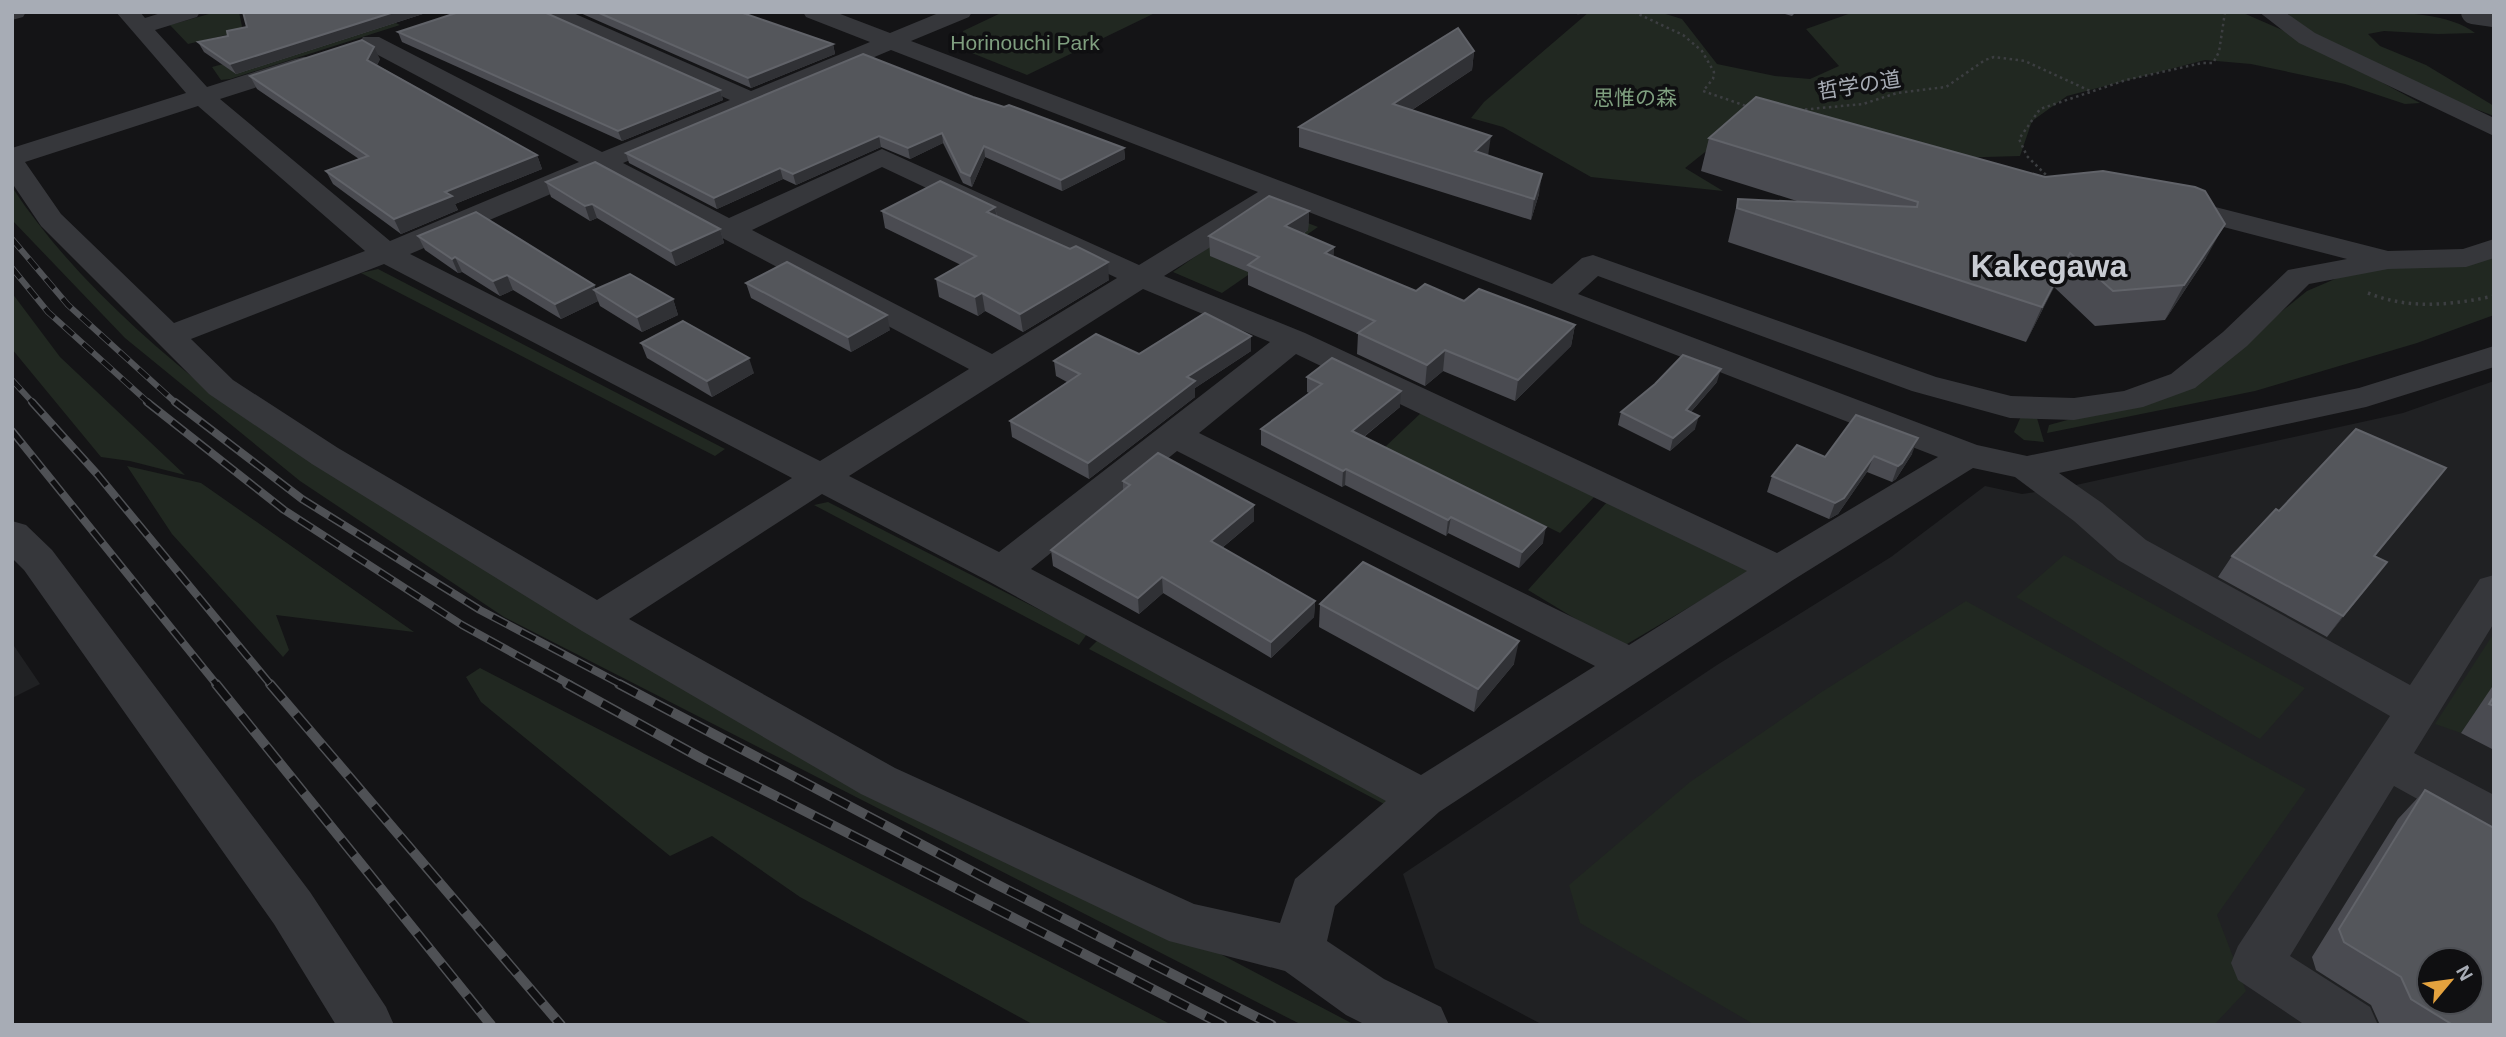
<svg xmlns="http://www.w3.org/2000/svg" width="2506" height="1037" font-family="Arial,'Noto Sans JP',sans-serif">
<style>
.built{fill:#202123;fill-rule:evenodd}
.green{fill:#212821}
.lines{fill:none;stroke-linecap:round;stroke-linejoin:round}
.path-far1{stroke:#3c3e41;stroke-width:2.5;stroke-dasharray:2.5 3.5;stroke-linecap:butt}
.path{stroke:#3c3e41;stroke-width:3.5;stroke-dasharray:2.5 4.5;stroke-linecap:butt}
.minor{fill:#36373b;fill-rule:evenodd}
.rail-far3-casing{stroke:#4f5155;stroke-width:5}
.rail-far2-casing{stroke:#4f5155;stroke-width:6}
.rail-far1-casing{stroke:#4f5155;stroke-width:8}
.rail-casing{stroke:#4f5155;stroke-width:10}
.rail-far3{stroke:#0f0f11;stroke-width:3.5;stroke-dasharray:10;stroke-linecap:butt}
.rail-far2{stroke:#0f0f11;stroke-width:4.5;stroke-dasharray:13;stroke-linecap:butt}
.rail-far1{stroke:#0f0f11;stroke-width:5;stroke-dasharray:16;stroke-linecap:butt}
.rail{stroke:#0f0f11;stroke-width:7;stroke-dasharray:20;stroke-linecap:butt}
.minor-bridge{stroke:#36373b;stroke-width:24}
.wall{fill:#4a4b51}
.shaded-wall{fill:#303135}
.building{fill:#54565b;stroke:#616369;stroke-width:2;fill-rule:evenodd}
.labels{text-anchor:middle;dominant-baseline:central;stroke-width:7;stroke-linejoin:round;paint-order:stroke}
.far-park-label{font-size:21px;fill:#7f9f7f;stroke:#0f0f11}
.far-street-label{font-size:21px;fill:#a7acb5;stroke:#0f0f11}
.far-town-label{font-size:32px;font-weight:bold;fill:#c8cbd2;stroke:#0f0f11}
</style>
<rect width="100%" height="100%" fill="#141416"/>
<g class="built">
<path d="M2494,381V1025H1543L1435,968L1403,874L1717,665L1891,557L1985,486L2022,494L2067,487L2403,413ZM2429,960H2471V1002H2429Z"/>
<polygon points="12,643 40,684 12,698"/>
</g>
<g class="green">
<polygon points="216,12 239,12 243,31 188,44 170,25"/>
<polygon points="1003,12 1157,12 1027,75 967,51 963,31"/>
<polygon points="1589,12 1659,12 1682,19 1717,64 1775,76 1810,79 1839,66 1806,29 1854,12 2241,12 2296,36 2420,103 2405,104 2345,84 2251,64 2205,60 2067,96 2032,121 2020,156 1950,158 1749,117 1685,168 1723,191 1591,177 1503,127 1471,118 1484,102"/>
<path d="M2287,12C2333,12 2440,4 2475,33L2438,34L2384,31L2368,34L2380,46L2426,65L2494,106V116L2417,87L2337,47L2296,23Z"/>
<polygon points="375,13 400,25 230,79 221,80 212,67 291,46"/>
<path d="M12,187C66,269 142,337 217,397L1150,917L1355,1025H1302L504,617L300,481L125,338L12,220Z"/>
<polygon points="1267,207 1318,227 1222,293 1173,272"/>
<polygon points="2494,254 2494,315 2417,343 2255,391 2047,433 2049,425 2188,387 2307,291 2342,276 2388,264"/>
<polygon points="378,269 725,449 715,456 361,273"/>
<polygon points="12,293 60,357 185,475 130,461 101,457 12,349"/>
<polygon points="1422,412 1597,494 1560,533 1385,447"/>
<polygon points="2022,414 2037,418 2044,442 2024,440 2014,432"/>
<polygon points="127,466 201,483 414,632 276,615 289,650 283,657 172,534"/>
<polygon points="1608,501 1752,570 1622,647 1528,590"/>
<polygon points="828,502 1087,634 1079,645 814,505"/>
<polygon points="2064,555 2305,688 2260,739 2016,597"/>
<polygon points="1966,601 2306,789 2217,915 2246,991 2214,1025 1755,1025 1580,923 1569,885 1690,782 1820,693"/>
<polygon points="2494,633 2494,685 2461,733 2435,724"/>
<polygon points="1099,639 1391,799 1386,805 1089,649"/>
<polygon points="480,668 1172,1025 1034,1025 800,897 712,836 670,856 481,702 466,677"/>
</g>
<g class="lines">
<g class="path-far1">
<polyline points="1634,12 1683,35 1702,51 1714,72 1713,79 1703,91 1749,107"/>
<polyline points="1577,13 1603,12"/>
<polyline points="1799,110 1863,104 1897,93 1946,87 1985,60 1994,57 2025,61 2090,91"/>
<polyline points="2050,179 2027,156 2019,139 2040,109 2126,80 2202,63 2213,63 2219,52 2225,12"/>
</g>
<path class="path" d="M2368,293C2410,310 2451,305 2494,296"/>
<g class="minor">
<polygon points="12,12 26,12 23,17 12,20"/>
<path d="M116,12H140L145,18L164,12H200L197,17L155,30L207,87L295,59L304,57L313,59L316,64L313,69L220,99L390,241L579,162L363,47L359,42L363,37H379L602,152L730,100L543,17L540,12H571L751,91L870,42L806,17L803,12H835L890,33L941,12H972L969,17L911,41L1552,284L1582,258L1593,255L1936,377L2011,396L2074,398L2124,391L2171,374L2223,332L2288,270L2347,259L2162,211L2158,205L2162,199L2172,196L2388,251L2463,249L2494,239V258L2466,267L2388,269L2309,284L2247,346L2195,388L2143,407L2074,420L2010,418L1912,391L1598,276L1578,294L1977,445L2027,456L2359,388L2494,346V367L2366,407L2059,473L2102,503L2146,540L2410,685L2480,579L2494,575V623L2414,753L2494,795V838L2477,832L2394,786L2290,956L2370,1007L2378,1025H2305L2238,980L2231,963L2238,946L2390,716L2118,560L2074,521L2015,477L1973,468L1793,580L1439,812L1335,906L1327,941L1384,979L1441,1007L1449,1025H1366L1346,1015L1285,971L1169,941L861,794L582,631L312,464L209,394L41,226L12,183V148L186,93ZM891,50L1258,192L1139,265L882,149L729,218L623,163ZM198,106L365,251L174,323L61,214L25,162ZM882,167L1117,278L992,354L752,230ZM600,173L969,369L820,461L410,254ZM1283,202L1938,457L1777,553L1305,333L1164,276ZM384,264L792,478L597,600L338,448L233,380L191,339ZM1143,289L1270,342L999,552L849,476ZM1296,354L1747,571L1629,645L1199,433ZM1177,451L1595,666L1421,775L1031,569ZM822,494L988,581L1386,801L1295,879L1280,923L1194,904L895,768L629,619Z"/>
<polygon points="2259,12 2285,12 2315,33 2494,118 2494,136 2299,43"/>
<polygon points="12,521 26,525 52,550 310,892 386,1007 394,1025 336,1025 274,924 24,570 12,558"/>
</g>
<defs>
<polyline id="rail-far3" points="2482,12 2494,18"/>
<g id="rail-far2">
<polyline points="12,239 68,305 177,404"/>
<polyline points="12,268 48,312 150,404"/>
<polyline points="12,380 34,404"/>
</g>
<g id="rail-far1">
<polyline points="32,402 97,474 271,685"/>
<polyline points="147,402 284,510 462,625 571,685"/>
<polyline points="175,402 302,499 480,610 622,685"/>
<polyline points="12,431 217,685"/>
</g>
<g id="rail">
<polyline points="216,684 491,1025"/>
<polyline points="270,684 561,1025"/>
<polyline points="567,684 701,758 1223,1025"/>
<polyline points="619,684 994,883 1272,1025"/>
</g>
</defs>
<use href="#rail-far3" class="rail-far3-casing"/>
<use href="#rail-far2" class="rail-far2-casing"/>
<use href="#rail-far1" class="rail-far1-casing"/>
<use href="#rail" class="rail-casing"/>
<use href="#rail-far3" class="rail-far3"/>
<use href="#rail-far2" class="rail-far2"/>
<use href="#rail-far1" class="rail-far1"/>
<use href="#rail" class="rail"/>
<polyline class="minor-bridge" points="2473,12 2494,15"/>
</g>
<g class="wall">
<polygon points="243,12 429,12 236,74 204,52 198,42 228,36 247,27"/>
<polygon points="578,12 751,12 746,14 833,44 835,54 751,88"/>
<polygon points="1778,12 1796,12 1792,16"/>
<polygon points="398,32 720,90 723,100 622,141 402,42"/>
<polygon points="1474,51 1472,70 1412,110 1488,155 1539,194 1531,220 1299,147 1299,127"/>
<polygon points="380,59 377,65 537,155 542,169 455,204 458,210 401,234 333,184 326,171 359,159 257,89 250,76"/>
<polygon points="973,97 1124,148 1125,159 1062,191 985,157 972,187 963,183 943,143 910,159 881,147 796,185 783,179 717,209 629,163 626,153"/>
<polygon points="1709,138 2206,258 2165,320 2095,326 2054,287 2026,342 1728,242 1738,199 1800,202 1701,171"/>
<polygon points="546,182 720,229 724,243 676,266 597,218 590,221 551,197"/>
<polygon points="995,207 997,216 1109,280 1023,332 985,311 978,316 939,297 936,279 961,265 885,228 882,211"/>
<polygon points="1309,211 1308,230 1303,234 1334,247 1333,257 1416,291 1575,325 1571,346 1515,401 1443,371 1425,386 1357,354 1358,334 1248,285 1248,272 1210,256 1209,236"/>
<polygon points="418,236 594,285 596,290 673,299 678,315 642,332 600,306 598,301 561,319 513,290 500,296 462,272 458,273 425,250"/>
<polygon points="746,283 890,330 851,352 751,298"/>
<polygon points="1251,336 1251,351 1195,388 1195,397 1089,479 1012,437 1010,421 1067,382 1056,376 1054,361 1139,354"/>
<polygon points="641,343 754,373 712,397 647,358"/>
<polygon points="1307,377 1400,407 1364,437 1543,543 1519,568 1448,533 1446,536 1345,485 1342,487 1261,445 1261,429 1309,393 1307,392"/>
<polygon points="1717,382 1691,412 1695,429 1670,451 1618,425 1621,412"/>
<polygon points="1912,454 1896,479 1892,482 1867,472 1838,514 1829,519 1767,492 1772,476 1825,457"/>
<polygon points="1123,481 1254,521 1222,548 1315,601 1314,617 1271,658 1163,593 1139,614 1053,566 1051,550 1123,491"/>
<polygon points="2431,488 2375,556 2387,562 2327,637 2218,577 2232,556 2279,511"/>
<polygon points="1320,604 1514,664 1474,712 1319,627"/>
<polygon points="2494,684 2494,750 2461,733"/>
<polygon points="2425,790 2494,1025 2380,1025 2371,1005 2316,970 2312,957 2398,819"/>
</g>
<g class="shaded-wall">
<polygon points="394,12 429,12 236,74 230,64"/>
<polygon points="833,44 835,54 751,88 748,78"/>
<polygon points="374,47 380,59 373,73 367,60"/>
<polygon points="1474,51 1472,70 1392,123 1393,104"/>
<polygon points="720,90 723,100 622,141 618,131"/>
<polygon points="942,133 943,143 910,159 908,148"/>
<polygon points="879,136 881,147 796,185 793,174"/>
<polygon points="1491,136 1488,156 1475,151"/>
<polygon points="984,146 985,157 972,187 970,176"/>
<polygon points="1124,148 1125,159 1062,191 1061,180"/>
<polygon points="537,155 542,169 455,204 458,210 401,234 394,219 445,192"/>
<polygon points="780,168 783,179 717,209 714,198"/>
<polygon points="1542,174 1539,194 1531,220 1534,199"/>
<polygon points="592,204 597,218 590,221 585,206"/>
<polygon points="995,207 998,225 987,212"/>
<polygon points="1309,211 1308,230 1285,246 1285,226"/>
<polygon points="2225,224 2206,258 2165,320 2184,285"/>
<polygon points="720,229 724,243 676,266 671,251"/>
<polygon points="1334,247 1333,267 1325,253"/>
<polygon points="2070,253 2054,287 2026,342 2042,307"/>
<polygon points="455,257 462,272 458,273 452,259"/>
<polygon points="1108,262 1109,280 1023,332 1020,314"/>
<polygon points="507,275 513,290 500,296 493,281"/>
<polygon points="594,285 597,292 594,290 598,301 561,319 555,304"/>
<polygon points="982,293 985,311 978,316 975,297"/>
<polygon points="673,299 678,315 642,332 637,317"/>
<polygon points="887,315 890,330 851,352 848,337"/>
<polygon points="1575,325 1571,346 1515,401 1518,380"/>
<polygon points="1251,336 1251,351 1195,388 1195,397 1089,479 1088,463 1187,377"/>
<polygon points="1445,350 1443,371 1425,386 1427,365"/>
<polygon points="749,358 754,373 712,397 707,381"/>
<polygon points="1721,369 1717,382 1682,422 1686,410"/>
<polygon points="1401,391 1400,407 1351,447 1352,431"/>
<polygon points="1699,416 1695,429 1670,451 1673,438"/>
<polygon points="1918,438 1912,454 1896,479 1892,482 1898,466"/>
<polygon points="1874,456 1867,472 1838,514 1829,519 1835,503"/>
<polygon points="2446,468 2431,488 2358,576 2374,556"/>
<polygon points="1346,469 1345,485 1342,487 1343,471"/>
<polygon points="1254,505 1254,521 1211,557 1211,541"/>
<polygon points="1451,517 1448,533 1446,536 1448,520"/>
<polygon points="1546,527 1543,543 1519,568 1522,552"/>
<polygon points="2387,562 2371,583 2327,637 2343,616"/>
<polygon points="1162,577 1163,593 1139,614 1138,598"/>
<polygon points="1315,601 1314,617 1271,658 1271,642"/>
<polygon points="1519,641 1514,664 1474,712 1478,689"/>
</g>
<g class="building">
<polygon points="243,12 394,12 230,64 198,42 228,36 227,31 247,27"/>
<polygon points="459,12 544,12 720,90 618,131 398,32"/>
<polygon points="597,12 740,12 833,44 748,78"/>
<polygon points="1458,28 1474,51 1393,104 1491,136 1475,151 1542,174 1534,199 1299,127"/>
<polygon points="362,40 374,47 367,60 537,155 445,192 452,196 394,219 326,171 368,156 250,76"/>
<polygon points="863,54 973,97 1004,107 1009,105 1124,148 1061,180 984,146 970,176 961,172 942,133 908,148 879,136 793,174 780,168 714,198 626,153"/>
<polygon points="1756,97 2045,177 2103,171 2195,187 2205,191 2225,224 2184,285 2113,291 2070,253 2042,307 1737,208 1738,199 1917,207 1918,202 1709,138"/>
<polygon points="595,162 720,229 671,251 592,204 585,206 546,182"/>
<polygon points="940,181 995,207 987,212 1070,249 1076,246 1108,262 1020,314 982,293 975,297 936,279 976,256 882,211"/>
<polygon points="1269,196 1309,211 1285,226 1334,247 1325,253 1416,291 1425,284 1464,301 1479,289 1575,325 1518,380 1445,350 1427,365 1358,333 1375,321 1248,265 1259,257 1209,236"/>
<polygon points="476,212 594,285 555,304 507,275 493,281 455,257 452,259 418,236"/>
<polygon points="787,262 887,315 848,337 746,283"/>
<polygon points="630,274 673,299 637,317 594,290"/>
<polygon points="1205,313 1251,336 1187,377 1195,381 1088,463 1010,421 1080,374 1054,361 1096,334 1139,354"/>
<polygon points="683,321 749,358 707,381 641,343"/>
<polygon points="1683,355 1721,369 1686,410 1699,416 1673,438 1621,412 1655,384"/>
<polygon points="1332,358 1401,391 1352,431 1546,527 1522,552 1451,517 1448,520 1346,469 1343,471 1261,429 1322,384 1307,377"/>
<polygon points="1856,415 1918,438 1902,463 1898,466 1874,456 1844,498 1835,503 1772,476 1797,445 1825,457"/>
<polygon points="2356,429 2446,468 2374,556 2387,562 2343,616 2232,556 2276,509 2279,511"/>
<polygon points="1158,453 1254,505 1211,541 1315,601 1271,642 1162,577 1138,598 1051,550 1130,485 1123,481"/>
<polygon points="1363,562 1519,641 1478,689 1320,604"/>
<polygon points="2494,696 2494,706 2489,704"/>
<path d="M2425,790L2494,828V1025H2453L2411,999L2401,977L2344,942L2339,929ZM2429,960H2471V1002H2429Z"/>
</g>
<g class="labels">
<g class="far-park-label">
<text x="1025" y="42">Horinouchi Park</text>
<text x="1635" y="97">思惟の森</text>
</g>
<g class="far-street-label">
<text transform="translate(1859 85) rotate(-9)">哲学の道</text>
</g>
<g class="far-town-label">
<text x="2049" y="266">Kakegawa</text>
</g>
</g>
<rect width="2506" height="1037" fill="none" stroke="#a7acb5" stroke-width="28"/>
<g transform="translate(2450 981) rotate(61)"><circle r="33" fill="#0f0f11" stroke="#4c4e53" stroke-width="2"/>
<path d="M0-5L12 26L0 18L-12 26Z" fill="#e4a23e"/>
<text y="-10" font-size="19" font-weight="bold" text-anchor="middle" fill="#a7acb5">N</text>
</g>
</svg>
